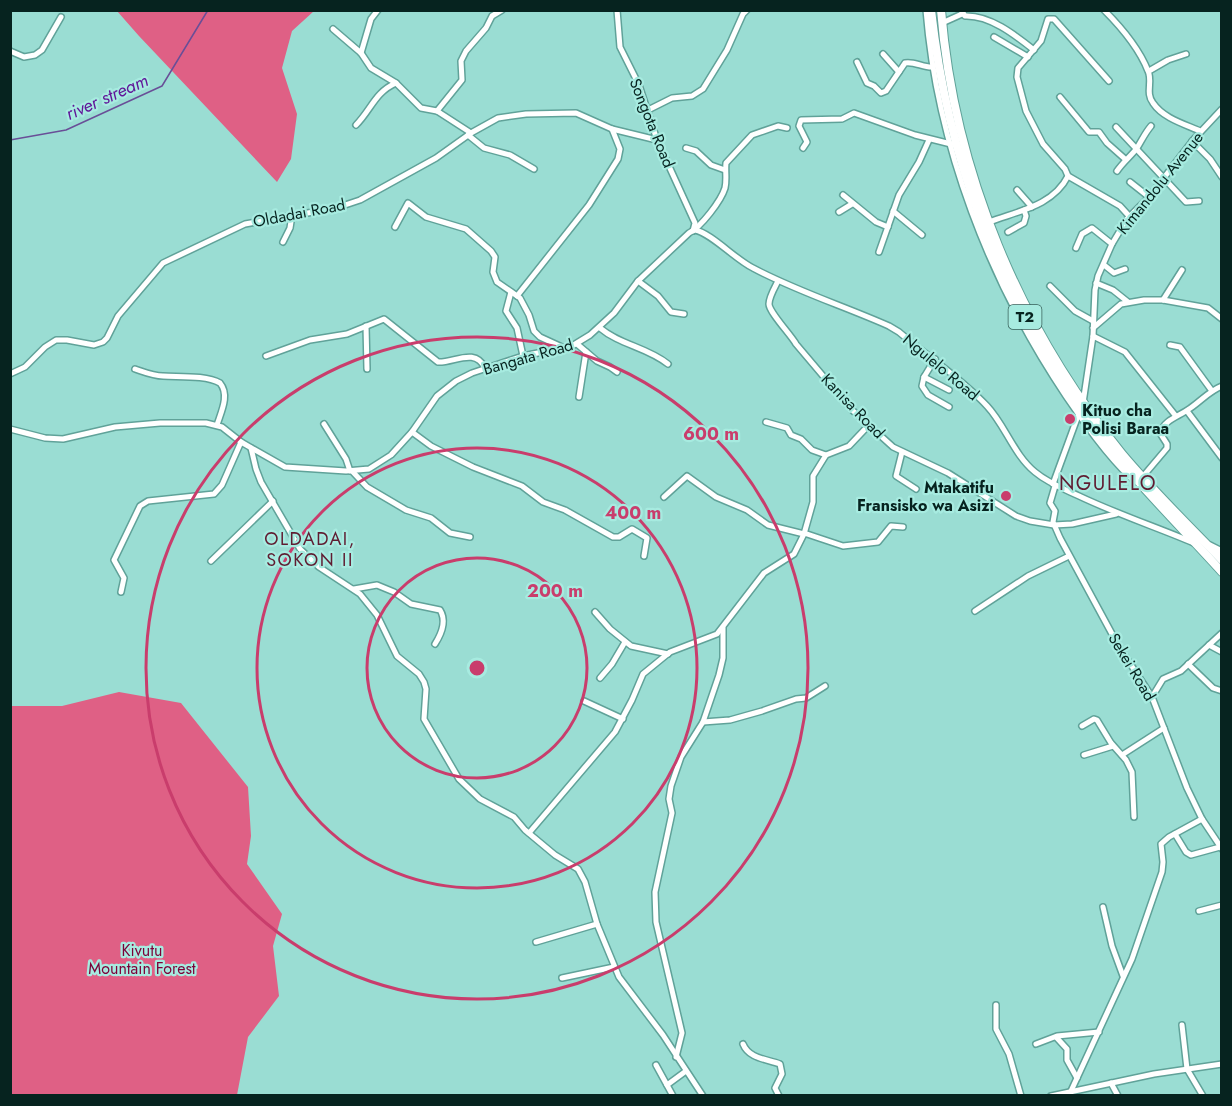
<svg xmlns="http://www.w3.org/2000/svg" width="1232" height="1106" font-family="Jost,sans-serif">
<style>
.forest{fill:#df6085}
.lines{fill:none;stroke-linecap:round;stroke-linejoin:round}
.stream{stroke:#694e97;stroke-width:1.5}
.minor-casing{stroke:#60a299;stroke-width:8}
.highway-casing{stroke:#60a299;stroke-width:10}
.minor{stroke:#fff;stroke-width:5}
.highway{stroke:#fff;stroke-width:8}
.ring{fill:none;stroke:#c93d6c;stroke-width:3}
.poi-dot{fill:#c93d6c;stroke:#a7ebe0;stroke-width:2}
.labels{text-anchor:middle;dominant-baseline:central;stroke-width:4.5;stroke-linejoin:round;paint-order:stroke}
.shield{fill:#a7ebe0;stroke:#365f59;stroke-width:1.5}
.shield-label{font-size:15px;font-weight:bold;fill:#06231f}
.street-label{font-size:16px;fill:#06231f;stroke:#a7ebe0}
.poi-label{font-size:16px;font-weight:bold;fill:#06231f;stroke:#a7ebe0;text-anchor:start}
.park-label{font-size:16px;fill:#7b0037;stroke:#a7ebe0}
.water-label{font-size:18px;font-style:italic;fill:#611799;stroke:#a7ebe0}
.neighbourhood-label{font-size:18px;letter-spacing:1.5px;fill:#5f1c31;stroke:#a7ebe0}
.quarter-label{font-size:20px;letter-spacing:1.5px;fill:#5f1c31;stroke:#a7ebe0}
.centre{fill:#c93d6c;stroke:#a7ebe0;stroke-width:3}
.ring-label{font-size:18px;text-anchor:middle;font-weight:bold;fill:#c93d6c;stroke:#a7ebe0;stroke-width:4.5;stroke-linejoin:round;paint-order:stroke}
</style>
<rect width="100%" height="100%" fill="#9addd3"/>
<g class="forest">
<polygon points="117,11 314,11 292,31 282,68 297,114 291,159 277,182 139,36"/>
<polygon points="119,692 181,703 248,787 251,836 247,864 282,914 273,946 279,996 248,1037 237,1095 11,1095 11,706 62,706"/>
</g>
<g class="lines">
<polyline class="stream" points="10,140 66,130 162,86 208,10"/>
<defs>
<g id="minor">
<polyline points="617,10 620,47 639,85 657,140 695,223 693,231"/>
<path d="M926,10C937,146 990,283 1066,396C1086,425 1106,454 1131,478"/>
<path d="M961,10L965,16C990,15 1015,35 1034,50"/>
<path d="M1104,10C1121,27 1139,48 1148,71C1153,81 1145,93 1153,103C1163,118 1184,124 1200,131"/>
<polyline points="942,23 962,14"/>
<polyline points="333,29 361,53 371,68 396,83"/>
<polyline points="994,37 1028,57"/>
<polyline points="10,51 24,57 35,55 42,50 61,17"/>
<polyline points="361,53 371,19 378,10"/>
<polyline points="883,54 899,72"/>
<path d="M857,62L867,83L874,86L881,93L886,91L905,63C914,61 924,68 933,67"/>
<polyline points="1149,71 1168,60 1186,54"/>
<polyline points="1060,97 1089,132 1099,132 1107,143 1125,159"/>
<polyline points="648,110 672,98 692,96 703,89 727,50 743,14 747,10"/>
<polyline points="437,111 462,80 461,61 466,51 486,28 492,16 502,10"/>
<path d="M356,125C371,110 375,92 396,83L421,108L437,111L471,133"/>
<polyline points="1116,127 1186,202 1199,201"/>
<polyline points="468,135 484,148 510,155 534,169"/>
<polyline points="1192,141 1210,159 1222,177"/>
<polyline points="686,148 696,151 711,165 725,170"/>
<polyline points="803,148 807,142 799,126 801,120 842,119 854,113 915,135 951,144"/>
<path d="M1117,171C1123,162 1131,156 1137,148C1142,140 1145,133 1151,126"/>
<polyline points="1068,176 1120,206 1130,217"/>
<polyline points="1130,182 1149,197"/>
<polyline points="1017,190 1032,207"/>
<polyline points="843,195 876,222 888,227"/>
<polyline points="893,211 922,235"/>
<polyline points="839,212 852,204"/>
<path d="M989,222C1018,211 1053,206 1068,176L1065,169L1043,144L1026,111L1017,77L1018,68L1041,41L1048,19H1054L1109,81"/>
<polyline points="395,227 408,203 426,217 466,229 491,251 495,257 493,272 497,282 520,298 529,315 534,331 540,337 564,348"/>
<path d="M695,230C711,233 736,260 753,268C796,291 844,306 889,326L899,332C928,357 960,377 987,406C1005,425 1014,455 1035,472C1048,483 1064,489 1079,496C1117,514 1156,527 1194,543"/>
<polyline points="1008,232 1024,223 1026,216 1024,210"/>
<polyline points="283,242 290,228 292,215"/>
<polyline points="1076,248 1082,234 1092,228 1112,244"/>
<polyline points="879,252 899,195 919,162 929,140"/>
<polyline points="1104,265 1114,273 1125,269"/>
<polyline points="638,281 658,296 671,312 684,314"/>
<path d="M778,281C775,287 769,297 769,304C769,312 791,335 796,344L851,409L893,447L948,473L1016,516L1030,521L1054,525L1072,524L1116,514"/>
<polyline points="1096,283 1113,290 1128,302"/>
<polyline points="1050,286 1075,311 1093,321"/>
<polyline points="511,292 506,311 517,328 523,356"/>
<polyline points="517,296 589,205 618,159 620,149 612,129"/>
<polyline points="1163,300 1182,270"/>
<polyline points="366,326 367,369"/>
<path d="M600,328C620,345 647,347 668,364"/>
<polyline points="1093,328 1121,304 1144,300 1163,300 1208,308 1222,319"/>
<polyline points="1093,336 1125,352 1175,415"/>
<polyline points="577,344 597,361 610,367 617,372"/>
<polyline points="1170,345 1180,347 1212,391"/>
<path d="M266,356L310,340L347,334L384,319L438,362C454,363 475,347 485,368"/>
<polyline points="935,359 924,377 922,386 928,395 949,407"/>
<path d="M135,369C144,372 153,376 163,376C180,377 206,375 220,383C230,395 221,412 217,425"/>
<polyline points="10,374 25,367 45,347 56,340 67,340 94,345 103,342 107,338 118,316 163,263 245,224 336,208 360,200 436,158 471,133 498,118 526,114 576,113 612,129 657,140"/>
<polyline points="924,377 949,390"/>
<polyline points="579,397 586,352"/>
<polyline points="1083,403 1093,336 1095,290 1098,276 1112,244 1127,219 1149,197 1194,139 1222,109"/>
<polyline points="1187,411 1222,458"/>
<polyline points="766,422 787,428 791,435 801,439 812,450 826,455"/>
<polyline points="324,424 346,459 350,471"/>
<path d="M10,429L45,438L63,439L115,427L160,423H206L222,427L241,442L285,467L346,471L369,469L391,455L412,432L437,396L456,381L472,373L523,356L572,346L590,335L614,313L638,281L689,233C701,227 721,201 725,188C727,180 725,171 726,163L752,135L778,126L787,128"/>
<polyline points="412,432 431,446 473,467 522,486 543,502 565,510 613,537 619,537 632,529 647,538 644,556"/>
<polyline points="251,448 256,469 261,482 300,549 319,567 360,594 377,615 397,656 419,674 424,682 426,689 424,719 459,779 480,799 514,817 525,830 555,855 578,869 585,882 597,924 619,977 663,1035 703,1096"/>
<polyline points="902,452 896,476 916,489"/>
<polyline points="352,471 367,487 406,510 431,518 450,533 470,537"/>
<path d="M1145,474L1167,448V444L1160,433C1165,419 1178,417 1189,409C1200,402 1209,391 1222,386"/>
<polyline points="1053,484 1079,413"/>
<polyline points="1055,486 1050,503 1055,511 1053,522 1060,538 1118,645 1152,697 1187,788 1202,819 1222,849"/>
<polyline points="664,497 687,476 716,497 747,510 768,525 804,534"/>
<polyline points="804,533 843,546 878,542 891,526 903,527"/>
<polyline points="1210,545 1222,551"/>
<polyline points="211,561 273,501"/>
<path d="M354,589L377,585L394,592L411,604L440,610C447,621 442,633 435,644"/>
<polyline points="121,592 124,578 114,560 140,506 148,501 214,494 222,485 241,442"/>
<polyline points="975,611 1028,576 1069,556"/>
<polyline points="595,612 610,629 631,646 668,654"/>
<polyline points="1209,645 1222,652"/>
<polyline points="1188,664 1213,688 1222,691"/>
<polyline points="600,678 612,664 625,642"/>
<polyline points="1152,697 1163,679 1181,671 1222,633"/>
<polyline points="584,701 623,719"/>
<polyline points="703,722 730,720 762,711 796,699 806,698 825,686"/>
<polyline points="1082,726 1094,719 1097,720 1111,743 1126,760 1132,772 1134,817"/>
<polyline points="1084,755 1113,746"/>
<polyline points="1122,755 1164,728"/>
<polyline points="529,833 615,732 632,700 643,674 670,652 717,634 764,573 794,554 804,534 813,502 813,476 826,455 849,446 868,426"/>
<polyline points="1175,834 1186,852 1191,855 1220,847"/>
<polyline points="1103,907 1112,946 1123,976"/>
<polyline points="1199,911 1222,905"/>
<polyline points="536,942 597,924"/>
<polyline points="562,978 614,967"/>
<polyline points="996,1005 996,1029 1009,1054 1021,1096"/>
<polyline points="1182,1025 1187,1069 1203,1096"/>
<polyline points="1056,1037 1067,1049 1067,1060 1077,1078"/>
<path d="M743,1044C749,1059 767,1059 780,1064L782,1074L775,1088L779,1096"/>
<polyline points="1036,1044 1057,1036 1099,1032"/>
<polyline points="676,1057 682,1033 656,922 655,892 672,813 669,799 671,786 681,757 703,722 719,675 723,658 723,628"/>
<polyline points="656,1065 673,1096"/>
<polyline points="1111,1083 1118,1096"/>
<polyline points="667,1085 686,1071"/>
<polyline points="1071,1091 1132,959 1162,872 1163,862 1161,844 1169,837 1202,819"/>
<polyline points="1051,1096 1154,1074 1222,1064"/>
</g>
<g id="highway">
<path d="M931,10C947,156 1000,299 1087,418C1127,474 1176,521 1222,572"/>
<path d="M941,10C954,172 1020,329 1122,454C1153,491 1188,525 1222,560"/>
</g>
</defs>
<use href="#minor" class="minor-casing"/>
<use href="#highway" class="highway-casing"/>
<use href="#minor" class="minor"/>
<use href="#highway" class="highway"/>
</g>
<g class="ring">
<circle cx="477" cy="668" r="110"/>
<circle cx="477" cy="668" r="220"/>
<circle cx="477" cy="668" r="331"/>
</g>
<g class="poi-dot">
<circle cx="1070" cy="419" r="6"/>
<circle cx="1006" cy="496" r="6"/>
</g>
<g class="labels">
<rect class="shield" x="1008.5" y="305" width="33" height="24" rx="4.5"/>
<g class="shield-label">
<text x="1025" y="317">T2</text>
</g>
<g class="street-label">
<text transform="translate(652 123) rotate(68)">Songota Road</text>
<text transform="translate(1160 183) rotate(-51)">Kimandolu Avenue</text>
<text transform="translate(299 213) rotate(-11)">Oldadai Road</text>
<text transform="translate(528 357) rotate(-16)">Bangata Road</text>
<text transform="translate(941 367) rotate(40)">Ngulelo Road</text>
<text transform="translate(853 406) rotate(46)">Kanisa Road</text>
<text transform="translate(1132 667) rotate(59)">Sekei Road</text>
</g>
<g class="poi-label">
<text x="1082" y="410">Kituo cha<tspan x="1082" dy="18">Polisi Baraa</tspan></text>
<text x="994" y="487" text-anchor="end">Mtakatifu<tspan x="994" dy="18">Fransisko wa Asizi</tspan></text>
</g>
<g class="park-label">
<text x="142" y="950">Kivutu<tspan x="142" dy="18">Mountain Forest</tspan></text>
</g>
<g class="water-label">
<text transform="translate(107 97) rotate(-24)">river stream</text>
</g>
<g class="neighbourhood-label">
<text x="310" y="539">OLDADAI,<tspan x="310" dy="21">SOKON II</tspan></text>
</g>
<g class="quarter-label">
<text x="1108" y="483">NGULELO</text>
</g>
</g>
<circle cx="477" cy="668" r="9" class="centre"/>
<g class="ring-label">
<text x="711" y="440">600 m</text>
<text x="633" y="519">400 m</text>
<text x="555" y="597">200 m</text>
</g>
<rect width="1232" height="1106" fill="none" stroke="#06231f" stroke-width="24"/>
</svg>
